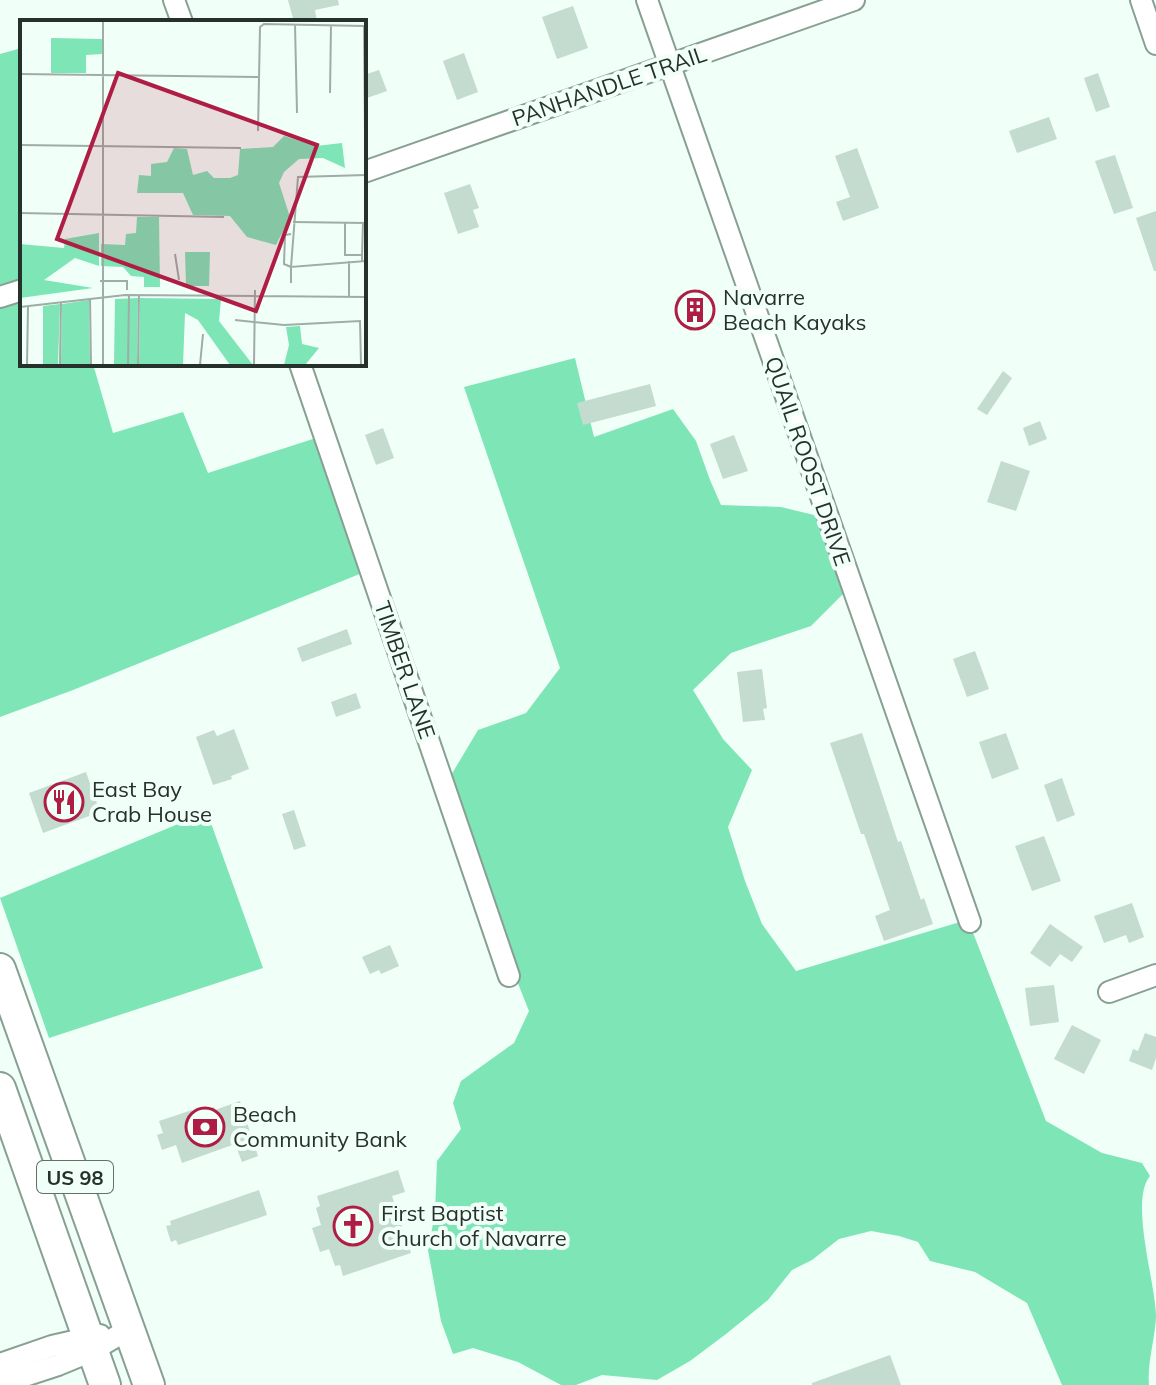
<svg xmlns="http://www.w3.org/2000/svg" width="1156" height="1385" font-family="Mulish,sans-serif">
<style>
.green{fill:#7ee5b6}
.building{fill:#c3dccf}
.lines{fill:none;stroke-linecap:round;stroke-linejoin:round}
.minor-casing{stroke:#88a094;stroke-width:24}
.highway-casing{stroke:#88a094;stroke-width:34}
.minor{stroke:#fff;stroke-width:20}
.highway{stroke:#fff;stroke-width:30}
.labels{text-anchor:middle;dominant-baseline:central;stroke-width:8;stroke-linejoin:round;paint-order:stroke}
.shield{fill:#f0fff7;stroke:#636f69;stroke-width:2}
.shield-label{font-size:20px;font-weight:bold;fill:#27312c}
.street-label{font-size:22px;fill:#27312c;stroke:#f0fff7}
.poi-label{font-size:22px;fill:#27312c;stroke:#f0fff7;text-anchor:start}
.inset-road{fill:none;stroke:#a0ada6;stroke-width:2}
.view{fill:#b01d44;fill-opacity:0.15;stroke:#b01d44;stroke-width:4}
.inset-edge{fill:none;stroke:#27312c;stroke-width:4}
</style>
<rect width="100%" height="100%" fill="#f0fff7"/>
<g class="green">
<polygon points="18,49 22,58 22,282 0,289 0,54"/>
<polygon points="22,298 22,364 93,364 113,433 183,412 208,473 316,438 362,573 73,690 0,717 0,305"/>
<path d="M575,358L594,437L673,409L696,441L710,480L721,505L781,507L818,516L845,592L811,626L731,653L693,690L723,739L752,770L728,827L745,881L762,924L796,971L960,922L964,932L972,930L1046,1121L1102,1153L1142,1163L1150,1176C1129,1201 1156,1284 1156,1317C1155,1339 1147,1363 1149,1385H1062L1027,1303L975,1272L930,1261L918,1242L899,1236L871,1231L839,1239L812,1260L792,1270L768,1300L726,1334L690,1361L657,1380L602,1375L576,1385H561L518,1362L473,1348L453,1354L441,1321L428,1250L435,1213L437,1161L461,1129L453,1103L461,1081L514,1043L529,1011L517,981L520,979L450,777L478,730L526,713L560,668L464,387Z"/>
<polygon points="207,812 263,968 49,1038 0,898"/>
</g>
<g class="building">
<polygon points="288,0 338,0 339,5 315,10 317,22 294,22"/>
<polygon points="573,6 588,48 557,59 542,17"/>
<polygon points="464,53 478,92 457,100 443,61"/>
<polygon points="379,70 387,91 364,99 364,75"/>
<polygon points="1098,73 1110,107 1096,112 1084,78"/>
<polygon points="1049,117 1057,139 1017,153 1009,131"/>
<polygon points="857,148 879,208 843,221 836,202 850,197 835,156"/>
<polygon points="1115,155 1133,208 1114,214 1095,161"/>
<polygon points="470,184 479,208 473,210 479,227 458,234 444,193"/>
<polygon points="1156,211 1156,271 1154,271 1136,218"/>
<polygon points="700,289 713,323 689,331 677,297"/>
<polygon points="1003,371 1012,378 987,415 977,409"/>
<polygon points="650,384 656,406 583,425 577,403"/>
<polygon points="1040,421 1047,439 1029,446 1023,428"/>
<polygon points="383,428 394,458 376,465 365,435"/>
<polygon points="734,435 748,471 723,479 710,444"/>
<polygon points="1001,461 1030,471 1016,511 987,502"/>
<polygon points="347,629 352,644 302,662 297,648"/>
<polygon points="975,651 989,689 967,697 953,659"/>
<polygon points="762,669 767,708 763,709 765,720 743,722 737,672"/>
<polygon points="356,693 361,708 336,717 331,702"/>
<polygon points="234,729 249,769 231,776 232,779 213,785 196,737 214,730 217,736"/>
<polygon points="862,733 898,842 901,841 921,900 924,898 933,924 884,941 875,916 890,910 864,834 861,834 830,743"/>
<polygon points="1006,733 1019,769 992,779 979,742"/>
<polygon points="86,772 100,812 43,833 29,793"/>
<polygon points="1062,778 1075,815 1057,822 1044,785"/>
<polygon points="294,810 306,846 294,850 282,814"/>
<polygon points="1044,836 1061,881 1032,891 1015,846"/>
<polygon points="1132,903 1144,937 1129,943 1126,935 1104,943 1094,916"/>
<polygon points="1050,924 1083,947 1072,962 1060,954 1050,967 1030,953"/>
<polygon points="390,945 399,966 381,974 379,970 370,974 362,957"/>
<polygon points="1054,985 1059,1022 1030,1026 1025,988"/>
<polygon points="1072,1025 1101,1040 1084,1074 1054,1059"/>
<polygon points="1145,1033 1156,1037 1156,1058 1152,1070 1129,1061 1133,1049 1138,1051"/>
<polygon points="240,1101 258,1156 242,1162 235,1144 182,1163 176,1145 162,1150 157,1135 163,1133 159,1121 192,1110 194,1115 214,1107 215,1110"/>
<polygon points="398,1170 405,1192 392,1196 411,1253 343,1276 340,1265 335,1266 329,1249 320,1252 312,1228 321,1225 316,1208 320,1206 317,1196"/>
<polygon points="259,1190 267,1215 178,1245 176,1240 171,1242 166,1226 171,1225 170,1221"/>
<polygon points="890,1355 901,1385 812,1385 812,1383"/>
</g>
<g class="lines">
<defs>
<g id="minor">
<polyline points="174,0 182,22"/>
<polyline points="647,0 970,922"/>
<polyline points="1141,0 1156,44"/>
<polyline points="364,172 854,0"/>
<polyline points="0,297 22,290"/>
<polyline points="300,364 509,976"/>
<polyline points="1109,992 1156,975"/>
<polyline points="0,1364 52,1346 100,1335"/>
<polyline points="0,1384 58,1365 92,1351 129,1329"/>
</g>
<g id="highway">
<polyline points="0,969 149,1385"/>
<polyline points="0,1088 105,1385"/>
</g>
</defs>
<use href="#minor" class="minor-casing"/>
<use href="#highway" class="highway-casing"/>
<use href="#minor" class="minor"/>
<use href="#highway" class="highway"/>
</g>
<defs>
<symbol id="building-ring" viewBox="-11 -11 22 22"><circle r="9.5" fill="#f0fff7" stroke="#b01d44" stroke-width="1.5"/><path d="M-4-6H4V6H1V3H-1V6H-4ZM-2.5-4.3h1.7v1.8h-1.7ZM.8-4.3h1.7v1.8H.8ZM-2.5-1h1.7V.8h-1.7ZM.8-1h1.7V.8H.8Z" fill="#b01d44"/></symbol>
<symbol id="restaurant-ring" viewBox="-11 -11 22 22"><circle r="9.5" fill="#f0fff7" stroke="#b01d44" stroke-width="1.5"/><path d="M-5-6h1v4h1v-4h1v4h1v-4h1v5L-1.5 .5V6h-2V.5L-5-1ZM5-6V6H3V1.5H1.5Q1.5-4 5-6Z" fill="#b01d44"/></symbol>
<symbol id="bank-ring" viewBox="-11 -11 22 22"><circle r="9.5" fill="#f0fff7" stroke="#b01d44" stroke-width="1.5"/><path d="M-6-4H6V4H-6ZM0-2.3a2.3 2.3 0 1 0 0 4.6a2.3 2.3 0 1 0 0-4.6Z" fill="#b01d44"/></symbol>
<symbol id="church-ring" viewBox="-11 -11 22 22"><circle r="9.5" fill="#f0fff7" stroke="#b01d44" stroke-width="1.5"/><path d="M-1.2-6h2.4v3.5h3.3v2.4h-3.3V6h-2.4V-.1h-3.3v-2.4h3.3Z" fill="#b01d44"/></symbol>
</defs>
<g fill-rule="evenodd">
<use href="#building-ring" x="673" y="288" width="44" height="44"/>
<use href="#restaurant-ring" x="42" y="780" width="44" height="44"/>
<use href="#bank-ring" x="183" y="1105" width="44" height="44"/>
<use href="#church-ring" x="331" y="1204" width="44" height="44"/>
</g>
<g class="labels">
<rect class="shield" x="37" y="1161" width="76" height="32" rx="6"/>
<g class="shield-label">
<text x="75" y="1177">US 98</text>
</g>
<g class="street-label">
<text transform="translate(609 86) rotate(-19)">PANHANDLE TRAIL</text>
<text transform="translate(808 461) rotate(71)">QUAIL ROOST DRIVE</text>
<text transform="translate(405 670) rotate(71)">TIMBER LANE</text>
</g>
<g class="poi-label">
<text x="723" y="297">Navarre<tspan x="723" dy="25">Beach Kayaks</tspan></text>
<text x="92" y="789">East Bay<tspan x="92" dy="25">Crab House</tspan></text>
<text x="233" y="1114">Beach<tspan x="233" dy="25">Community Bank</tspan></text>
<text x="381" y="1213">First Baptist<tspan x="381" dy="25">Church of Navarre</tspan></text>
</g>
</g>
<g transform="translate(20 20)">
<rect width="346" height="346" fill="#f0fff7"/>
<path d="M31,18L82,19V34L66,35V53H31ZM264,116L296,126L322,123L325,148L303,138L279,139L264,152L259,163L270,197L256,225L227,217L210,196L173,195L163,173H117L119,155L131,156V144L147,142L154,128L167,129L173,155L187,151L194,158H210L218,155L220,129L253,127ZM117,197H139L140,267H124V257L111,256L103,247L81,246V224L105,225L106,214L116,213ZM79,213V246L55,238L24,260L73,268L0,278V224L44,228L45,219ZM165,232H190L189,266H166ZM118,278L117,345H94L95,279ZM120,278L201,279L199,301L233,345H210L178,300L165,293L163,345H119ZM69,280L70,345H41L42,284ZM40,284L38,345H23V286ZM280,306L282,324L299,328L285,345H264L269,325L266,307Z" fill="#7ee5b6"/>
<path class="inset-road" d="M275,5L277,93M0,54L238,57M310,73L311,5M238,111L240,7L244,4L344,6L345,111M0,125L221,128M346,155L278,157L271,247L346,241M0,193L204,197M273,202L346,203M325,203V235H342V241M271,214L265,215L264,244L271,247V263M155,234L159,260M342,235L343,203M329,241V276M80,261H107V270M70,278L71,345M0,287L105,275L346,277M215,300L264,305L340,301L341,345H333M7,345L8,287M40,345L41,282M83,345V1M108,345L109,276M118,345L119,276M180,345L183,314M234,345L235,270"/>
<path class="view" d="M98,53L297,125L236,291L37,219Z"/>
<rect width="346" height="346" class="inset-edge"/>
</g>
</svg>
